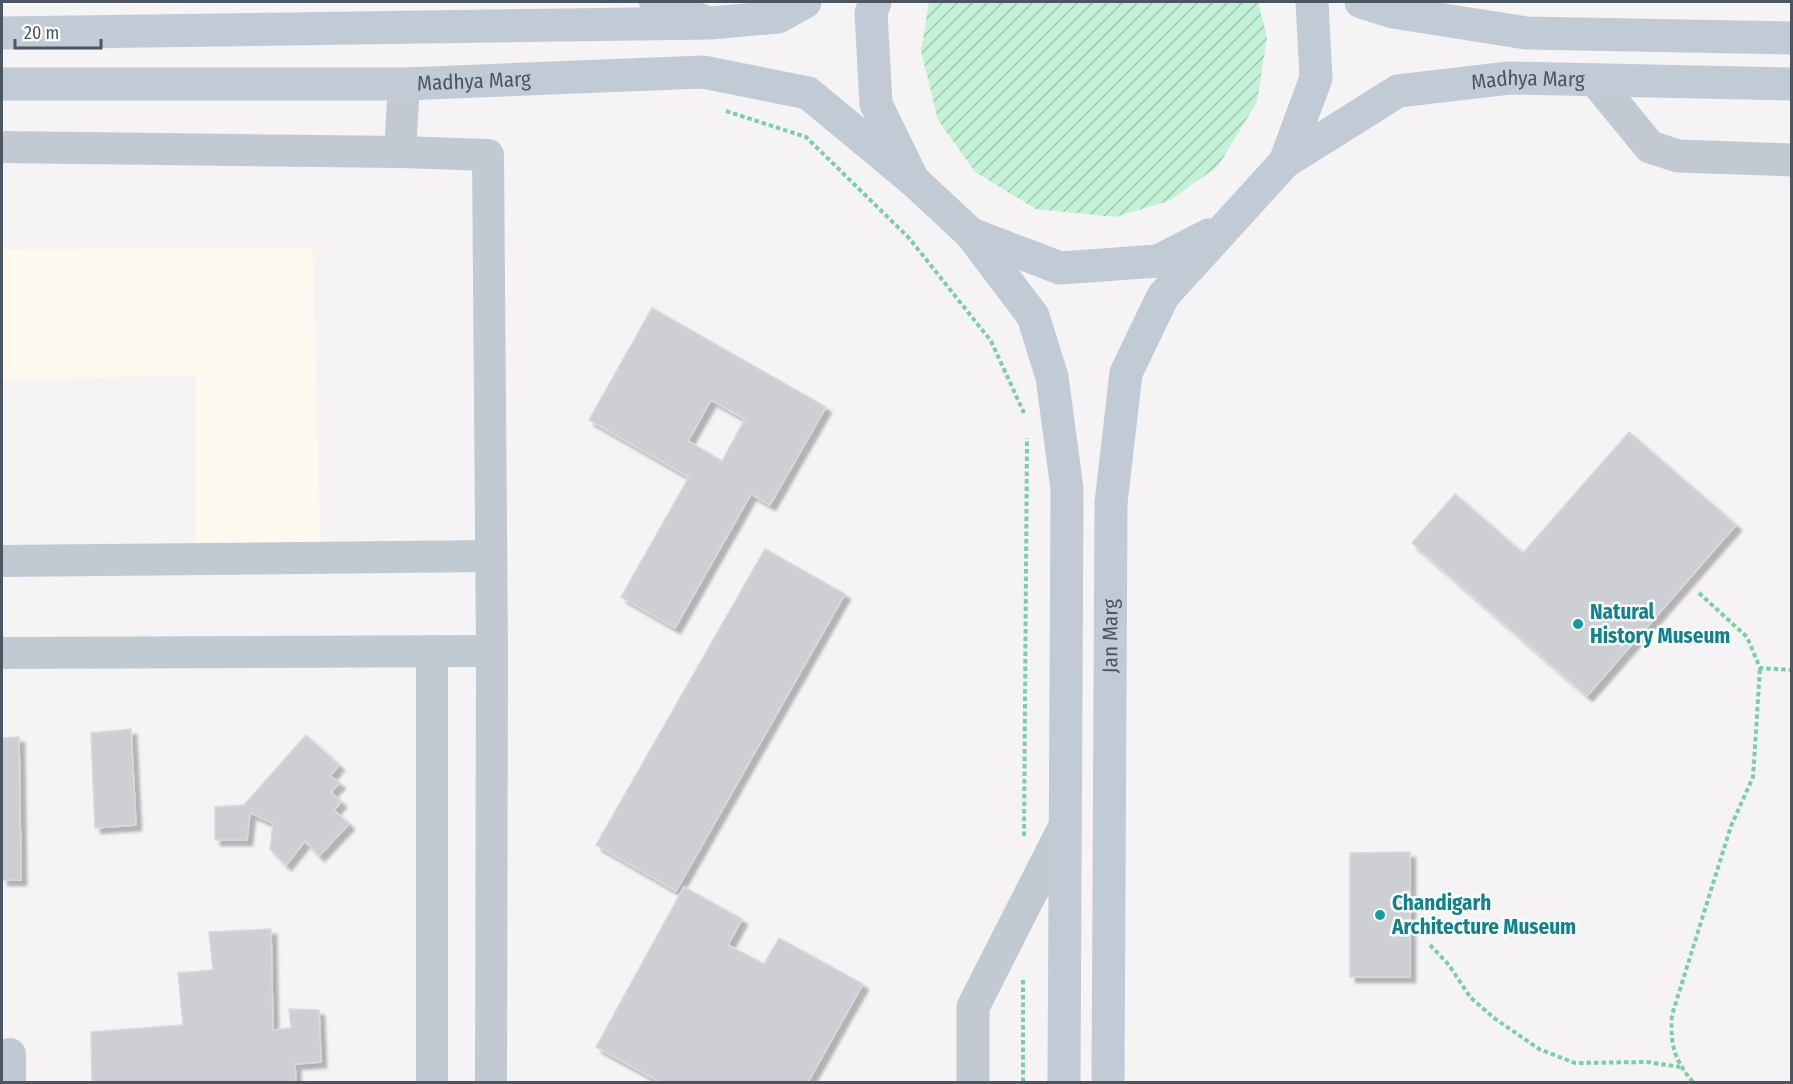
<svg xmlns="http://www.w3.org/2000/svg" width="1793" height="1084" font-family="'Fira Sans Condensed',sans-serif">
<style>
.commercial{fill:#fdf9ef}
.garden{fill:url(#garden-furrows)}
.building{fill:#cdcfd5;stroke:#d7d9de;stroke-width:1.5;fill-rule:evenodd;filter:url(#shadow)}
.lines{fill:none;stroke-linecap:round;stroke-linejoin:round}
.path{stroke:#7ad0a6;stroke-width:4;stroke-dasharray:4.5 3;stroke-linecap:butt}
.minor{stroke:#c1cad2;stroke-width:32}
.tertiary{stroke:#c1cad2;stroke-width:33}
.secondary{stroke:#c1cbd6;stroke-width:33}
.culture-dot{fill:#0f9aa8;stroke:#fff;stroke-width:2}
.labels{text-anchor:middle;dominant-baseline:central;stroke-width:5;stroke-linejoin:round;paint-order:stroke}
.street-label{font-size:21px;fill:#4a5661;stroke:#fff}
.culture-label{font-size:21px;font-weight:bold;fill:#0d838f;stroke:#fff;text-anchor:start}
</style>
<defs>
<pattern id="garden-furrows" width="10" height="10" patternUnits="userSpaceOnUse" patternTransform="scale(1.5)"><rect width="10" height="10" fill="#c3f1d5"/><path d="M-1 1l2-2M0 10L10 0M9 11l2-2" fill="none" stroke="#a0c6b0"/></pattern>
<filter id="shadow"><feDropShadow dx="5.5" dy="5.5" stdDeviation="1.5" flood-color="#0004"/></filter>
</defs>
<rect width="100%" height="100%" fill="#f5f3f3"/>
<g class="commercial">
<polygon points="2,2 370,2 2,5"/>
<polygon points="313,247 320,549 196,554 196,375 2,381 2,250"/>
</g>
<polygon class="garden" points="929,2 1258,2 1267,37 1257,102 1218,166 1169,201 1115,217 1036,209 975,172 938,120 921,51"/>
<g class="building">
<path d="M652,308L826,407L770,505L751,494L675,628L621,597L689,477L589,420ZM711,400L745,419L722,461L688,441Z"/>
<polygon points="1629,432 1736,525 1587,696 1412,543 1455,494 1523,553"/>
<polygon points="765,549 845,594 676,891 596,845"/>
<polygon points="131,729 136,825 95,828 91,733"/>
<polygon points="306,735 339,765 330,776 340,783 331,792 341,802 334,810 349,824 319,856 305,841 286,865 270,849 273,823 250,813 247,840 215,840 215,807 244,805"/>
<polygon points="19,737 21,880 2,880 2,738"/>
<polygon points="1410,852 1410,977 1350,977 1350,853"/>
<polygon points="684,887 742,919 728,945 764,964 779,938 863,984 808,1082 660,1082 596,1047"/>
<polygon points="271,929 273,1030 291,1028 289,1009 319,1010 321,1062 295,1064 296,1082 92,1082 91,1032 183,1025 178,973 213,970 209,932"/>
</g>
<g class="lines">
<g class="path">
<polyline points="726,111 806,137 909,238 991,341 1024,413"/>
<polyline points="1699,593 1747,637 1760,668 1792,670"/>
<polyline points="1024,836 1027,438"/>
<polyline points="1430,945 1449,965 1470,997 1494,1018 1539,1049 1575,1063 1647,1062 1680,1067"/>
<polyline points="1023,1082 1023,978"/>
<path d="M1693,1082C1674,1060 1670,1044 1672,1015L1731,826L1753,777L1760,668"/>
</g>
<g class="minor">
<polyline points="655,2 710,23"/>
<polyline points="2,147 400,152 488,155 492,651 491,1082"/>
<polyline points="400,152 404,84"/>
<polyline points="2,561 491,556"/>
<polyline points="2,653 492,651"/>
<polyline points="10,1082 10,1054"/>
<polyline points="432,1082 432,651"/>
</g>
<g class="tertiary">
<polyline points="1595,80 1650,147 1678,156 1792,160"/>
<polyline points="973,1082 973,1007 1065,826"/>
</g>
<g class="secondary">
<polyline points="875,2 871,13 876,104 913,180 971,234 1060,268 1158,261 1209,235"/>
<polyline points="1361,2 1393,12 1526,33 1792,38"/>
<polyline points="2,33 711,23 778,17 805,2"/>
<path id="s1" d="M2,84H404L703,72L808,93L913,180"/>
<path id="s2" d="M1285,162L1398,91L1509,78L1792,84"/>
<polyline points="971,234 1033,316 1052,377 1067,489 1064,1082"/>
<path id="s3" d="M1108,1082L1111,503L1126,373L1163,296L1285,162L1316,78L1312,2"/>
</g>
</g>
<g class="culture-dot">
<circle cx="1578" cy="624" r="6"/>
<circle cx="1380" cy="915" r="6"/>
</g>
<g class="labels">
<g class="street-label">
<text stroke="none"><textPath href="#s1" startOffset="472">Madhya Marg</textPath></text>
<text stroke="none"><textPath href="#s2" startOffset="264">Madhya Marg</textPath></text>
<text stroke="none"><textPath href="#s3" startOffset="446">Jan Marg</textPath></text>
</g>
<g class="culture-label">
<text x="1590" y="612">Natural<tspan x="1590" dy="24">History Museum</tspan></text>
<text x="1392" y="903">Chandigarh<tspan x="1392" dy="24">Architecture Museum</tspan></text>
</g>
</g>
<rect width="1793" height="1084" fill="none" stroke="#4a5661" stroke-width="6"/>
<path d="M15 39v9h86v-9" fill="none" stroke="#4a5661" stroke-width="3"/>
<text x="24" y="39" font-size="18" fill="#4a5661" stroke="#ffffff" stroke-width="4.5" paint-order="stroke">20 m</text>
</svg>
